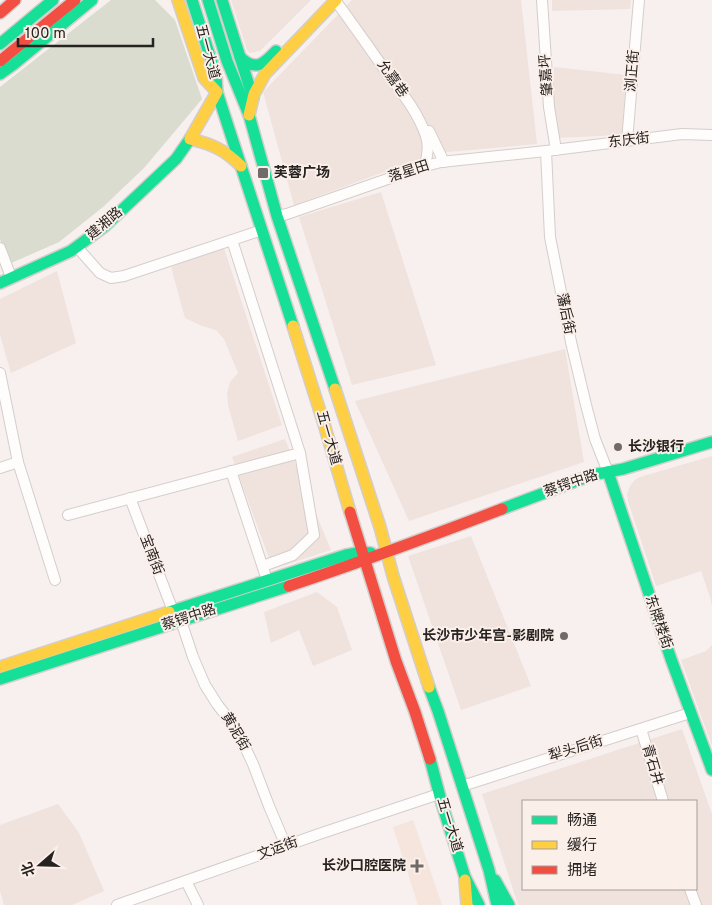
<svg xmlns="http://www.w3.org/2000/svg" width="712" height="905" font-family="Overpass,'Noto Sans SC',sans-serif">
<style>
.built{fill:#f0e2dd;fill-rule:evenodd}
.medical{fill:#f5e5dd}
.green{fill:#d9dcce}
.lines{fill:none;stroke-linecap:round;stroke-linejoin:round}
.street-casing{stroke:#d3cecc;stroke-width:12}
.fast-casing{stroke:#d3cecc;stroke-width:14}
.slow-casing{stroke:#d3cecc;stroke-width:14}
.jam-casing{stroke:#d3cecc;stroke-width:14}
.street{stroke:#fefdfc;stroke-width:10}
.fast{stroke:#16e098;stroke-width:11}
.slow{stroke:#ffcf43;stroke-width:11}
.jam{stroke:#f24e42;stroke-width:11}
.poi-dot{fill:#706b69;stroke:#fbefea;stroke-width:2}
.labels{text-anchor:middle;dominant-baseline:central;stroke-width:4;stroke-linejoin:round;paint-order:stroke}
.street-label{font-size:14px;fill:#272321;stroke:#fbefea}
.poi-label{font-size:14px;font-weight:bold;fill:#272321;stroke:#fbefea;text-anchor:start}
</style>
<rect width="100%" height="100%" fill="#f7f0ee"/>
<g class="built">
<polygon points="231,0 311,0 260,51 250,53 247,50"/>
<polygon points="352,0 521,0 537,144 436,153 294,205 263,92"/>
<polygon points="552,0 631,0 630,9 552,11"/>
<polygon points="554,67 626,75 622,135 553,138"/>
<polygon points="381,192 436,365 352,385 299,217"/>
<polygon points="223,245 282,425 238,441 228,405 227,393 230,382 238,373 224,339 216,330 202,326 185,318 171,267"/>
<polygon points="57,271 76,343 11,373 0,335 0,299"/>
<polygon points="565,349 584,462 409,521 355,401"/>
<polygon points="285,439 331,550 273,569 232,457"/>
<polygon points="712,456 712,606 710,597 701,571 656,586 631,510 628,501 627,494 630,486 635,480 640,477"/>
<polygon points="471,536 531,686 461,710 408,556"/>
<polygon points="317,592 337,607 352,650 313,666 299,630 271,643 264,612"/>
<polygon points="712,645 712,746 681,660 706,651"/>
<path d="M682,729L712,814V905H518L482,794ZM523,801H696V889H523Z"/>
<polygon points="58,804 79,833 104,891 72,905 4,905 0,891 0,825"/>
</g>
<polygon class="medical" points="413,820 442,905 418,905 393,827"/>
<polygon class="green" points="111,0 155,0 175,20 202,99 144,168 103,207 59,242 9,264 0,239 0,87"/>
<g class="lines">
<defs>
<g id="street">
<path d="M335,0C352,23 368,46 385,70C400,90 418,112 426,136C429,146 428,156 424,166"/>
<polyline points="542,0 549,107 556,150"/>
<polyline points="429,131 444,162"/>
<polyline points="627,141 639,0"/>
<polyline points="546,151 550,237 571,342 586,405 595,439 608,472"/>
<polyline points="277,216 287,214 422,167 441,162 546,151 682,134 712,135"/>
<polyline points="232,240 300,453 314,535 293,555 263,566"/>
<polyline points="77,247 100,273 111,278 124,276 262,230"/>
<polyline points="0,248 11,277"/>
<polyline points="0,373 18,462 55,580"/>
<polyline points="0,468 18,462"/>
<polyline points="231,471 267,580"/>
<polyline points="130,498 173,611"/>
<polyline points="68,515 300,453"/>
<polyline points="181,621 193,657 205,685 217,704 237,730 253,764 269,806 286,846"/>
<polyline points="641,729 663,801"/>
<polyline points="462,786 690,713"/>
<polyline points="186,881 198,905"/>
<polyline points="690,889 696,905"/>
<polyline points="117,905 322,833 439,794"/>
</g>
<g id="fast">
<polyline points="192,0 216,75 217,92 293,326"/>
<polyline points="208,0 227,61 249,115 277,216 335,389"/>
<polyline points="222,0 253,98"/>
<polyline points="0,44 53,0"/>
<path d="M240,57C255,72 264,64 276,51"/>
<polyline points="0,74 14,64 92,0"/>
<polyline points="0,283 71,251 105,226 176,159 190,139"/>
<polyline points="608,472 671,659 712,770"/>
<polyline points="502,509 592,475 623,469 712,442"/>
<polyline points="169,612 346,555 362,552 371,553"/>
<polyline points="0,679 289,586"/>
<polyline points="429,687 438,711 489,870 497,905"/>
<polyline points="430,759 442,804 465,877 479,905"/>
<polyline points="495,880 509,905"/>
</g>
<g id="slow">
<path d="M178,0L204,78L217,92L190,139C212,144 225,150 241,166"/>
<polyline points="249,115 254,94 265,74 336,0"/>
<polyline points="293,326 324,424 350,512"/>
<polyline points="335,389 380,527 393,576 429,687"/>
<polyline points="0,667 169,612"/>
<polyline points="465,880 467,905"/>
</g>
<g id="jam">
<polyline points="0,13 15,0"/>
<polyline points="0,61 75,0"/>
<polyline points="350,512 396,661 415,712 430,759"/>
<path d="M289,586C361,562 431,536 502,509"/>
</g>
</defs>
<use href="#street" class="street-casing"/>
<use href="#fast" class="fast-casing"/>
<use href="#slow" class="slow-casing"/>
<use href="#jam" class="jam-casing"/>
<use href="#street" class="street"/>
<use href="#fast" class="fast"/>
<use href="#slow" class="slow"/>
<use href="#jam" class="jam"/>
</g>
<g class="poi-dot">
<rect x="257" y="167" width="12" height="12" rx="2.5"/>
<circle cx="618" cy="447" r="5"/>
<circle cx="564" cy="636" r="5"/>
<path d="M414.5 858.5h5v5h5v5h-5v5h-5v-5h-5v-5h5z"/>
</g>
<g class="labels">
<g class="street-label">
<text transform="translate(207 52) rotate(75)">五一大道</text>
<text transform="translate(633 71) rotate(-85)">浏正街</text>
<text transform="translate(547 75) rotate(-94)">肇嘉坪</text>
<text transform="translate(392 79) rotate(55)">允嘉巷</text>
<text transform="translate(629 141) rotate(-7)">东庆街</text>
<text transform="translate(409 172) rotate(-18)">落星田</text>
<text transform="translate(105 224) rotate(-40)">建湘路</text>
<text transform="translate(565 314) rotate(79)">藩后街</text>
<text transform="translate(328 438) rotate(74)">五一大道</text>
<text transform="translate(571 484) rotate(-19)">蔡锷中路</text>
<text transform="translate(151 555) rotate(69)">宝南街</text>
<text transform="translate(189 618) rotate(-18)">蔡锷中路</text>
<text transform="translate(658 622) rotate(71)">东牌楼街</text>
<text transform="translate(235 732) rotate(59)">黄泥街</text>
<text transform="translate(576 749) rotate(-17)">犁头后街</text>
<text transform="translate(652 765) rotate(73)">青石井</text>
<text transform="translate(449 825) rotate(73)">五一大道</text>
<text transform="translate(278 849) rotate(-20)">文运街</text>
</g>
<g class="poi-label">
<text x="274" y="173">芙蓉广场</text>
<text x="628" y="447">长沙银行</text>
<text x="554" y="636" text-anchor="end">长沙市少年宫-影剧院</text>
<text x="406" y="866" text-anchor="end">长沙口腔医院</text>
</g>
</g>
<rect x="522" y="800" width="175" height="90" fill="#fbefea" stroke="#a69d9a"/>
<rect x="532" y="816" width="25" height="8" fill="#16e098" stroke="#a69d9a"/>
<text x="567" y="825" font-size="15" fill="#272321">畅通</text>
<rect x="532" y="841" width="25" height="8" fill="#ffcf43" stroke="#a69d9a"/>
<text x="567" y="850" font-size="15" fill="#272321">缓行</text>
<rect x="532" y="866" width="25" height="8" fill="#f24e42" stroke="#a69d9a"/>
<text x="567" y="875" font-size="15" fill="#272321">拥堵</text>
<g transform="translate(40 865) rotate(250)" stroke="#fbefea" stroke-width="4" paint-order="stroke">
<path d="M0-4L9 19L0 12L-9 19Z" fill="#272321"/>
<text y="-8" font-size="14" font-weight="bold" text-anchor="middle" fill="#272321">北</text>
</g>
<path d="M18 38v8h135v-8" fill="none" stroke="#272321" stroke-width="2.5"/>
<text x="25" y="38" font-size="15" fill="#272321" stroke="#fbefea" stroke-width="4" paint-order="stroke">100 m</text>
</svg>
